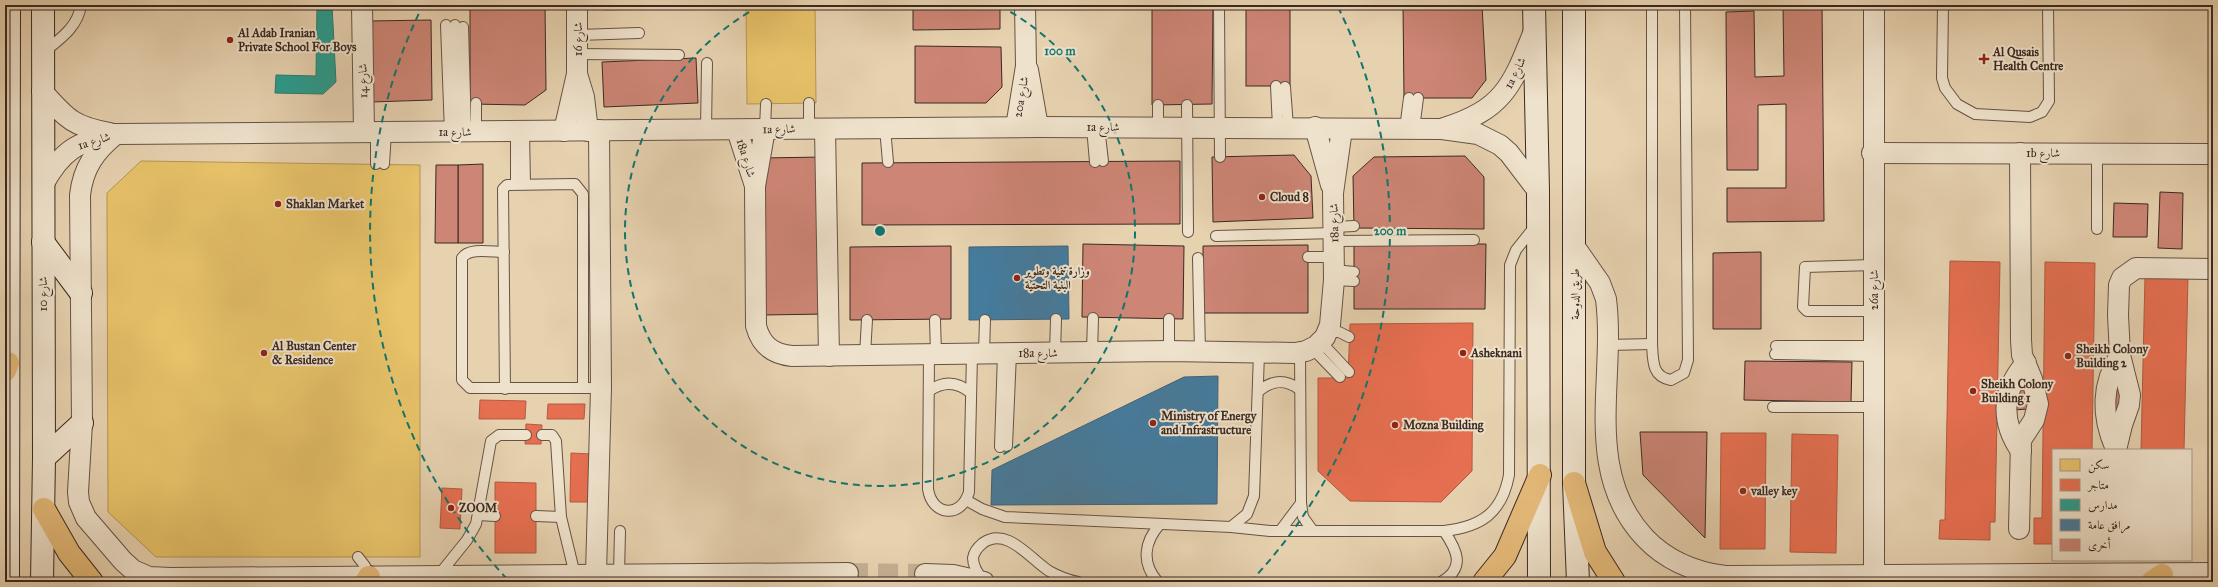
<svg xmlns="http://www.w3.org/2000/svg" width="2218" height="587" font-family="'IM FELL Great Primer',Amiri,serif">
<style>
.homes{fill:#e9c46a;stroke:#b59654}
.shops{fill:#e76f51;stroke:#b35a43}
.schools{fill:#2a9d8f;stroke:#2f7a6e}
.public{fill:#457b9d;stroke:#426278}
.building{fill:#cd8575;stroke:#3b2922}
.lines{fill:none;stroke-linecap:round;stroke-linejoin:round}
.street-tunnel{stroke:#c5b094;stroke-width:20;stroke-dasharray:20 10;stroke-linecap:butt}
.lane-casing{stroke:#665346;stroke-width:12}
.street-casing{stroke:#665346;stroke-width:22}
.secondary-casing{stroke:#3b2922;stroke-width:24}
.primary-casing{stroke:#3b2922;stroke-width:24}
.lane{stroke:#efe2cc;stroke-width:10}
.street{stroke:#efe2cc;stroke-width:20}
.secondary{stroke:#efe2cc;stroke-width:22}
.primary{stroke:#e4b978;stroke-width:22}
.ring{fill:none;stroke:#0f766e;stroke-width:2;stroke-dasharray:7 5}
.poi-dot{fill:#8f2418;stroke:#efe2cc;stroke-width:1.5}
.labels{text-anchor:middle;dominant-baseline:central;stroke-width:4;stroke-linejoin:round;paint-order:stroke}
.poi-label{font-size:12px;font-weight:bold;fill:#3b2922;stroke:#efe2cc;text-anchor:start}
.street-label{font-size:12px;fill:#3b2922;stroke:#efe2cc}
.centre{fill:#0f766e;stroke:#efe2cc;stroke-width:2}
.ring-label{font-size:12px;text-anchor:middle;font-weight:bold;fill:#0f766e;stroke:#efe2cc;stroke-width:4;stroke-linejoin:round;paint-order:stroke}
</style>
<rect width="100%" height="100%" fill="#e7d2b0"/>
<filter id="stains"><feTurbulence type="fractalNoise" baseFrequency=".005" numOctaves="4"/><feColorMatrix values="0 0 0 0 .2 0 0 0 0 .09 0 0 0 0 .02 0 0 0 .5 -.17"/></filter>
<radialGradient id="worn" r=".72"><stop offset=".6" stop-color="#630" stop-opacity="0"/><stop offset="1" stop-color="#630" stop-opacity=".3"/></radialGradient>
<g class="homes">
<polygon points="604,5 729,5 729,8 604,10"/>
<polygon points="746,5 815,5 816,103 747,104"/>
<polygon points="141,161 420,165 420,557 156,557 108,512 107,193"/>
</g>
<g class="shops">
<polygon points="1950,261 2000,262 1995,522 1990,522 1990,540 1939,539 1940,520 1945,520"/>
<polygon points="2045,262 2095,263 2092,450 2053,450 2053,544 2034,544 2034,518 2042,518"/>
<polygon points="2145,276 2188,277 2184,450 2141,450"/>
<polygon points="1473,323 1472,471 1441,502 1350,501 1318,471 1318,378 1348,378 1350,324"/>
<polygon points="480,400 526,401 525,419 479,419"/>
<polygon points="548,404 585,404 584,419 547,419"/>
<polygon points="526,424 542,425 541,444 525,444"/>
<polygon points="1721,433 1766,433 1765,549 1720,549"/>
<polygon points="1792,434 1838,435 1836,553 1790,552"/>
<polygon points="571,453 591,454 590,502 570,502"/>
<polygon points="495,482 536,483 536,553 495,553"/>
<polygon points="442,488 462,489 460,529 440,528"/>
</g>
<polygon class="schools" points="317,5 332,5 336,82 323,94 275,93 276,75 316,76"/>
<g class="public">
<polygon points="1068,246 1069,319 969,320 969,247"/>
<polygon points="1218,376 1217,504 991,505 992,470 1184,377"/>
</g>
<g class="building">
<polygon points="470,5 545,5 546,90 525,105 470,104"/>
<polygon points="913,5 1000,5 1000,29 913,30"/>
<polygon points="1152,5 1213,5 1212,104 1152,105"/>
<rect x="1246" y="5" width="44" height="81"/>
<polygon points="1403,5 1482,5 1486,80 1472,98 1404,98"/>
<polygon points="1783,5 1822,5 1824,221 1727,222 1727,188 1786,188 1786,104 1758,105 1758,170 1727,170 1726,12 1754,11 1755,77 1784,76"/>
<polygon points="431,20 432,100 371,102 370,21"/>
<polygon points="915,46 1001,47 1002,87 986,103 915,103"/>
<polygon points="696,58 698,103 604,107 602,62"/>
<polygon points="1294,155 1311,176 1313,218 1213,222 1212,157"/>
<polygon points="1465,156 1484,177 1484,229 1354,228 1353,176 1374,157"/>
<polygon points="824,157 826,314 763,315 761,158"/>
<polygon points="1180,161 1180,224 862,225 862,163"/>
<polygon points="483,164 483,243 458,243 458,165"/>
<polygon points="436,165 458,165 458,243 435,243"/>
<polygon points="2160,192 2183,193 2182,249 2158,248"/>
<polygon points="2114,203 2148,204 2147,237 2113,237"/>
<polygon points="1083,244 1184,246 1183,319 1082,317"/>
<polygon points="1354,244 1486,244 1485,309 1354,309"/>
<polygon points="1308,245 1308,313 1203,313 1203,246"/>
<polygon points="951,246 951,319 850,320 850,247"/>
<polygon points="1761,252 1761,329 1713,329 1713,253"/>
<polygon points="1745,361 1852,362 1851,402 1744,400"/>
<polygon points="2027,390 2028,409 2013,410 2013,391"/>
<rect x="2110" y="390" width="17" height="20"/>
<polygon points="1640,432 1707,432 1705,538 1643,475"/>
</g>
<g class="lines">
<polyline class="street-tunnel" points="848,573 925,574"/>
<defs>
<g id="lane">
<polyline points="1219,5 1220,157"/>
<path d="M1652,5V344C1653,361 1652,377 1671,380L1684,373L1688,360L1685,5"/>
<polyline points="1943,5 1942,78 1945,88 1957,104 1975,114 2030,117 2042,112 2049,101 2048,5"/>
<polyline points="446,25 450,132"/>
<polyline points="455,25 457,132"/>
<polyline points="463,27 466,132"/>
<polyline points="578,35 639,33"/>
<path d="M44,52C60,39 78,27 81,5"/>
<polyline points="578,54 679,55"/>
<polyline points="1276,86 1278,127"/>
<polyline points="1285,87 1288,127"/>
<polyline points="476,103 476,132"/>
<polyline points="809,103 809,129"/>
<polyline points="1187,105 1188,232"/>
<polyline points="1092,127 1095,162"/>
<polyline points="1099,127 1103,161"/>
<polyline points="1158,127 1158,105"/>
<polyline points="885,128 888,162"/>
<polyline points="765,129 766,104"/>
<polyline points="1405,129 1409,98"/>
<polyline points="1414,129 1418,98"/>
<polyline points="706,130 707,63"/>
<polyline points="376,132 376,164"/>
<polyline points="516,132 516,184"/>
<polyline points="524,132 525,184"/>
<polyline points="384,164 386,132"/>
<polyline points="1334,227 1354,226"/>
<polyline points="2097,229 2097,153"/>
<polyline points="1216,236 1334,233"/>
<polyline points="1334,241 1474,240"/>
<path d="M504,252C492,252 469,247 462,258V380L470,388H590"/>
<polyline points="1308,257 1334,257"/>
<polyline points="1198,258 1200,352"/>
<polyline points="1874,265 1805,267 1803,307 1807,311 1874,311"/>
<polyline points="1334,270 1354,272"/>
<polyline points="1334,280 1354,281"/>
<polyline points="1169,319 1169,351"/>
<polyline points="935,320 936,354"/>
<polyline points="1328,332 1339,332 1349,337"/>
<polyline points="1321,342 1349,372"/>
<polyline points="1608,345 1652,344"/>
<polyline points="1776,346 1874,346"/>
<polyline points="1312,348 1340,377"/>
<polyline points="1092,352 1093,318"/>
<polyline points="1300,352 1301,503 1303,517 1313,531"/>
<polyline points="984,353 985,320"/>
<polyline points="1055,353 1056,319"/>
<path d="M929,354L928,489C932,516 961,519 969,492L972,354"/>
<polyline points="1775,354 1874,356"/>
<polyline points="865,355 867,320"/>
<polyline points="505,389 503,189 507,185 575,184 583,194 583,388"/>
<path d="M929,391C943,381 957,381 971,393"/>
<path d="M1259,391C1272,380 1285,379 1299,389"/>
<polyline points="1773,407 1874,407"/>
<polyline points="542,435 552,435 556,441 561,517 575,575"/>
<polyline points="1007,446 1011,353"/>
<polyline points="1000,447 1003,353"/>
<path d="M966,500L982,509L1005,517L1231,527L1270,531H1444C1481,527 1502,513 1509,475L1510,265L1516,250L1536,225"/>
<polyline points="478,515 495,516"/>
<polyline points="536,516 561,517"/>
<polyline points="1231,527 1247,514 1254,496 1259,353"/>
<polyline points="1280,531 1301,503"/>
<polyline points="358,557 365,566 369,577"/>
<polyline points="619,574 620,531"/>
<polyline points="438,576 467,540 476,524 491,441 499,435 526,435"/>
<path d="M983,580C978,574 973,567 973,558C974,552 978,547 983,543C1007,526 1030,559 1049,571C1058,576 1068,580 1078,582"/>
<path d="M1158,582C1141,563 1144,542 1160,524"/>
<path d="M1441,582C1466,568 1457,550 1444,531"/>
</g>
<g id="street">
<polyline points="362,5 364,132"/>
<polyline points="1874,5 1874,574"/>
<polyline points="1028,70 1038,127"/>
<polyline points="577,74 584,97 588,131"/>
<path d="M42,91C66,118 73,127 110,133"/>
<polyline points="1016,127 1026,66 1025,5"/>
<polyline points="1315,127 1331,185"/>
<path d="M1444,128C1504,109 1512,86 1534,31"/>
<path d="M765,129L755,186L756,326C761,345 772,354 792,356L1169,351L1295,353L1306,351L1316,346L1325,337L1330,325L1334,280L1333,193L1342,129"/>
<polyline points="825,129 829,356"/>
<polyline points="737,130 755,186"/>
<polyline points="564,131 577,74 577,5"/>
<path d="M116,134C95,151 83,168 80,195L82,423L78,492L79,502L86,518L123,561L133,570L149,577L171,578L848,573"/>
<polyline points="1872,153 2213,154"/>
<path d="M43,185C62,150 78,141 116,134L1038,127L1442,129L1478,134L1500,145L1509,153L1538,191"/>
<path d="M1575,247L1600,283L1606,299C1616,380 1582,471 1645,538C1667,561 1694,572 1725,576L2213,573"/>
<path d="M2116,449C2101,416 2101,386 2120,355"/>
<polyline points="2116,450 2122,425 2129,405 2130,395 2120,355 2118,315 2119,285 2122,278 2136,268 2213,269"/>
<path d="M2021,451C2000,421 2002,390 2026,363"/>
<polyline points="2019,529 2021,440 2034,420 2038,404 2032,379 2022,355 2021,340 2020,153"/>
<polyline points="596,574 601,388 599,130"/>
<polyline points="925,574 953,575 984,582"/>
</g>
<g id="secondary">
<polyline points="1534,5 1538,191 1539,582"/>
<polyline points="1574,5 1574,483 1578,582"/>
<polyline points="43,242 81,293"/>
<polyline points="44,458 82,423"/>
<polyline points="8,582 9,5"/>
<polyline points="42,582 44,458 43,5"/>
</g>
<g id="primary">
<polyline points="5,371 8,363"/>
<polyline points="1574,483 1595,552 1614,582"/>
<polyline points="44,509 69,553 92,582"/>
<polyline points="366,582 369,577"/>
<polyline points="1484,582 1505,556 1540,475"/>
<polyline points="2152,582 2162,575"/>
</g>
</defs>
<use href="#lane" class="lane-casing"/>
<use href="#street" class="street-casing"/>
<use href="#secondary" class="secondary-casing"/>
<use href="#primary" class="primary-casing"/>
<use href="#lane" class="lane"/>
<use href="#street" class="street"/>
<use href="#secondary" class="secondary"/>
<use href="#primary" class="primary"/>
</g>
<g class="ring">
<path d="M1000 6A255 255 0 1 1 760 6"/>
<path d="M507 579A510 510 0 0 1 422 7M1338 7A510 510 0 0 1 1253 579"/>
</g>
<g class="poi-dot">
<circle cx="230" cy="40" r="4"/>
<path d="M1982 53h4v4h4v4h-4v4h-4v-4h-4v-4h4z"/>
<circle cx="1262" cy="197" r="4"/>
<circle cx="278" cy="204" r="4"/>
<circle cx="1017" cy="278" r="4"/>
<circle cx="264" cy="353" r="4"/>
<circle cx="1463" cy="353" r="4"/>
<circle cx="2068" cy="356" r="4"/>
<circle cx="1973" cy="391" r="4"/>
<circle cx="1153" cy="423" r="4"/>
<circle cx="1395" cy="425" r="4"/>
<circle cx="1743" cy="491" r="4"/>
<circle cx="451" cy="508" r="4"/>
</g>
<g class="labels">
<g class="poi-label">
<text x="238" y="33">Al Adab Iranian<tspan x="238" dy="14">Private School For Boys</tspan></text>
<text x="1993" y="52">Al Qusais<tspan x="1993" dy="14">Health Centre</tspan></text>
<text x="1270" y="197">Cloud 8</text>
<text x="286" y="204">Shaklan Market</text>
<text x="1025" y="271">وزارة تنمية وتطوير<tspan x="1025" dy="14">البنية التحتية</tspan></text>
<text x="272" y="346">Al Bustan Center<tspan x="272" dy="14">&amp; Residence</tspan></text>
<text x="2076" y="349">Sheikh Colony<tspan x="2076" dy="14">Building 2</tspan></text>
<text x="1471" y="353">Asheknani</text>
<text x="1981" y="384">Sheikh Colony<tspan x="1981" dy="14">Building 1</tspan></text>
<text x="1161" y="416">Ministry of Energy<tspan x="1161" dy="14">and Infrastructure</tspan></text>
<text x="1403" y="425">Mozna Building</text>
<text x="1751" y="491">valley key</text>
<text x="459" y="508">ZOOM</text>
</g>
<g class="street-label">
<text transform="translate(578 39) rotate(-90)">شارع 16</text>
<text transform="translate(1515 73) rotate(-63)">1a شارع</text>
<text transform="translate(363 81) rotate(-91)">شارع 14</text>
<text transform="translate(1021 97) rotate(-80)">20a شارع</text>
<text x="1103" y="127">1a شارع</text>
<text transform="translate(779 129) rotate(-1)">1a شارع</text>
<text x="455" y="132">1a شارع</text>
<text transform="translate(94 141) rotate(-17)">1a شارع</text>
<text x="2043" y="153">1b شارع</text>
<text transform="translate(746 158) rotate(73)">18a شارع</text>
<text transform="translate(1334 223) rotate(-91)">18a شارع</text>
<text transform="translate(1874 290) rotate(-90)">26a شارع</text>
<text transform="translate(43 294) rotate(-90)">شارع 10</text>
<text transform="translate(1575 294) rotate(-90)">طريق الدوحة</text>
<text x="1038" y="353">18a شارع</text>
</g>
</g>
<circle cx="880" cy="231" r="6" class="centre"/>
<g class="ring-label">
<text x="1060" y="55">100 m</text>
<text x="1390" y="235">200 m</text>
</g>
<rect width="2218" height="587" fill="none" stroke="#e7d2b0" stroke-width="20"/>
<rect x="6" y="6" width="2206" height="575" fill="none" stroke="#3b2922" stroke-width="2"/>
<rect x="10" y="10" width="2198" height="567" fill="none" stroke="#3b2922"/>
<rect x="2052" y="449" width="140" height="112" fill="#efe2cc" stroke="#a79888"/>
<rect x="2060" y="459" width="20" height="12" fill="#e9c46a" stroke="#a79888"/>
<text x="2088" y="469" font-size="12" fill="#3b2922">سكن</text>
<rect x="2060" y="479" width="20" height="12" fill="#e76f51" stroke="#a79888"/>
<text x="2088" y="489" font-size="12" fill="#3b2922">متاجر</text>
<rect x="2060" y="499" width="20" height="12" fill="#2a9d8f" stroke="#a79888"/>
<text x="2088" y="509" font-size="12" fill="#3b2922">مدارس</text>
<rect x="2060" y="519" width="20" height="12" fill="#457b9d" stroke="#a79888"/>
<text x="2088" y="529" font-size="12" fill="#3b2922">مرافق عامة</text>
<rect x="2060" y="539" width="20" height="12" fill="#cd8575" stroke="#a79888"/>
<text x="2088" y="549" font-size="12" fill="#3b2922">أخرى</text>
<rect width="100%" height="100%" filter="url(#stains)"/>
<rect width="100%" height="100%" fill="url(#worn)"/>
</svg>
